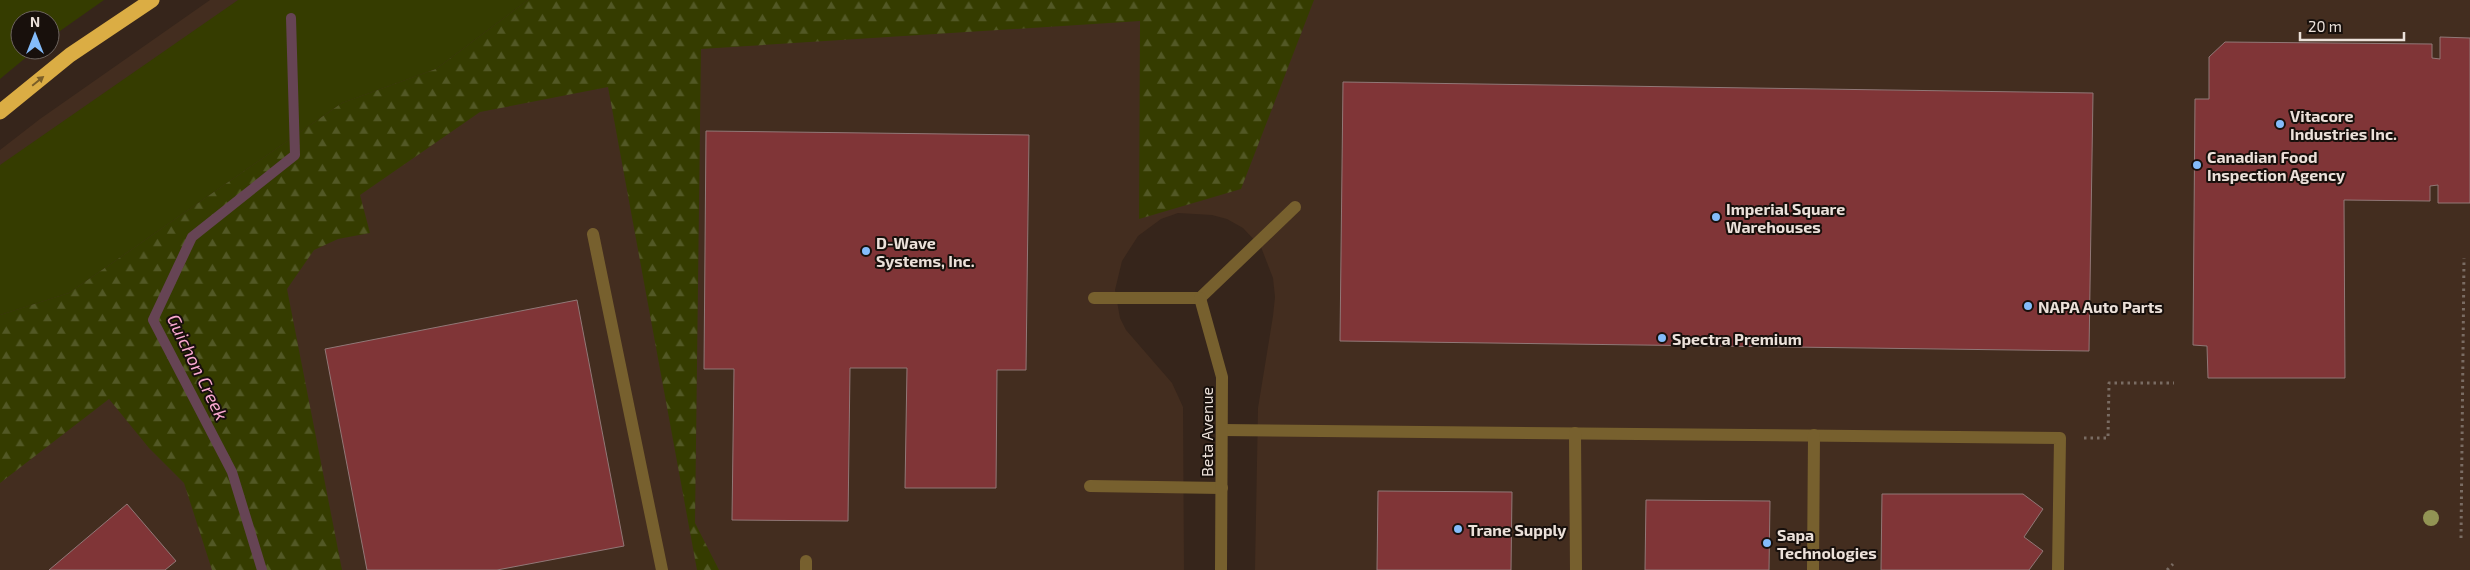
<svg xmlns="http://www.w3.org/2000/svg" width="2470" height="570" font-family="'Exo 2',sans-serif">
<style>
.built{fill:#432d1f}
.grass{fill:#353c00}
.forest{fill:url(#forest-firs)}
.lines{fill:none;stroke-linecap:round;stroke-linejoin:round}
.stream{stroke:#664454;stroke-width:10}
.building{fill:#803537;stroke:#917877}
.path{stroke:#7a6c63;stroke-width:3;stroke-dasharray:2.5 4;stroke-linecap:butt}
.lane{stroke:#77602e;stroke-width:12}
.street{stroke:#77602e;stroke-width:12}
.highway{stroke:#dbad44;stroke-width:15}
.tree{fill:#929454}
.oneway{fill:#7a5e28}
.poi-dot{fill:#84bcfb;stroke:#18100c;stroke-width:2}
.labels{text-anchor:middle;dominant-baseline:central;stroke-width:4;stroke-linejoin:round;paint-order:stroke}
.poi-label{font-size:16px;font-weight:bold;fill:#ece1da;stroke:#18100c;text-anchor:start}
.street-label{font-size:16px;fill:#ece1da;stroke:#18100c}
.water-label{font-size:18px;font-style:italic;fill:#f9a8d0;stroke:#18100c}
</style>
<defs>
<pattern id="forest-firs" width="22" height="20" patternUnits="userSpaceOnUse" patternTransform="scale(1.25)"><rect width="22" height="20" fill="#353c00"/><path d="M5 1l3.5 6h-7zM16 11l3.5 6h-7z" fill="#525825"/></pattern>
</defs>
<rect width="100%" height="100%" fill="#36251b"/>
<polygon class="built" points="210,0 2470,0 2470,570 1255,570 1258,408 1273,316 1275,297 1273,278 1261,247 1243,228 1227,219 1212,215 1178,213 1161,219 1138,236 1122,261 1115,290 1120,318 1126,330 1172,383 1183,407 1184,570 0,570 0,150 40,119"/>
<g class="grass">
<polygon points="0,0 104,0 50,38 50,20 20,20 20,50 35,50 0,79"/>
<polygon points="238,0 528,0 436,69 342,103 69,293 0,315 0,165"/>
</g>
<polygon class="forest" points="528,0 1314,0 1241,189 1139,219 1140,21 701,49 695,523 719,570 697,570 608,87 480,112 360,195 370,233 338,239 314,250 287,289 342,570 212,570 184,483 149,448 109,399 0,483 0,315 69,293 342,103 436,69"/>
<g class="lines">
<polyline class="stream" points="262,570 232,472 153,320 192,237 295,155 291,18"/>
</g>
<g class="building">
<polygon points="2440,37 2470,38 2470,203 2438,203 2438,185 2430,186 2430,201 2344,200 2345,378 2208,378 2207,346 2193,345 2195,99 2209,99 2209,57 2225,42 2432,44 2432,58 2440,59"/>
<polygon points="1343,82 2093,93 2089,351 1340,341"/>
<polygon points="706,131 1029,135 1026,370 997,370 996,488 905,488 907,368 850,368 848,521 732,520 734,369 704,369"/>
<polygon points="577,300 624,546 497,570 367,570 325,349"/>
<polygon points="1378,491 1512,492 1511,570 1377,570"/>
<polygon points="1882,494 2023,494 2043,509 2024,537 2043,551 2029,570 1881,570"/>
<polygon points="1646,500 1770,501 1769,570 1645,570"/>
<polygon points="127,504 176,561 165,570 49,570"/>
</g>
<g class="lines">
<g class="path">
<polyline points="2084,438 2108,438 2109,383 2174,383"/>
<polyline points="2461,538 2464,258"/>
<polyline points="2167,570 2173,564"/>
</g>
<g class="lane">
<polyline points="593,234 662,570"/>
<polyline points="1094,298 1200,298 1295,207"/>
<polyline points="1222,430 2060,438 2058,570"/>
<polyline points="1575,433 1576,570"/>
<polyline points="1090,486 1222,488"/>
<polyline points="806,561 806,570"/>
<polyline points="1813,570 1814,435"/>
</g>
<polyline class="street" points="1200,298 1222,377 1221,570"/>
<polyline class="highway" points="0,112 70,55 152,0"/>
</g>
<circle class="tree" cx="2431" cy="518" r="8"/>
<defs><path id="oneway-solid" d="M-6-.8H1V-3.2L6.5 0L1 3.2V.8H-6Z" transform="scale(1.25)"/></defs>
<use class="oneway" href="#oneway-solid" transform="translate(38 81) rotate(-39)"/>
<g class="poi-dot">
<circle cx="2280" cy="124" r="5"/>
<circle cx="2197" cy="165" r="5"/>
<circle cx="1716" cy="217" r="5"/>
<circle cx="866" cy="251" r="5"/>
<circle cx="2028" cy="306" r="5"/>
<circle cx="1662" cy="338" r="5"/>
<circle cx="1458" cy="529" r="5"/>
<circle cx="1767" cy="543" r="5"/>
</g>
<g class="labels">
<g class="poi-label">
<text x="2290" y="115">Vitacore<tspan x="2290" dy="18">Industries Inc.</tspan></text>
<text x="2207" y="156">Canadian Food<tspan x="2207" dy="18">Inspection Agency</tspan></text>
<text x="1726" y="208">Imperial Square<tspan x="1726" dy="18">Warehouses</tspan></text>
<text x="876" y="242">D-Wave<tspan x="876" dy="18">Systems, Inc.</tspan></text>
<text x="2038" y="306">NAPA Auto Parts</text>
<text x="1672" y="338">Spectra Premium</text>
<text x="1468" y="529">Trane Supply</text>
<text x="1777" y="534">Sapa<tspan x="1777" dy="18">Technologies</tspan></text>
</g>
<g class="street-label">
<text transform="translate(1206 432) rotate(-90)">Beta Avenue</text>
</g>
<g class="water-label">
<text transform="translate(198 367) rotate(64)">Guichon Creek</text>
</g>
</g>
<g transform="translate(35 35)"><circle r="24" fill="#18100c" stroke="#6d645e"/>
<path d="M0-4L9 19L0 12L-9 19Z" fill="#84bcfb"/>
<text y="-8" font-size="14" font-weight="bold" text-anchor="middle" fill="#ece1da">N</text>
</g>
<path d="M2300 32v8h104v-8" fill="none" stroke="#ece1da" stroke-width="2.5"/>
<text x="2308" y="32" font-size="15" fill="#ece1da" stroke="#18100c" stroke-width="4" paint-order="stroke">20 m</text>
</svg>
